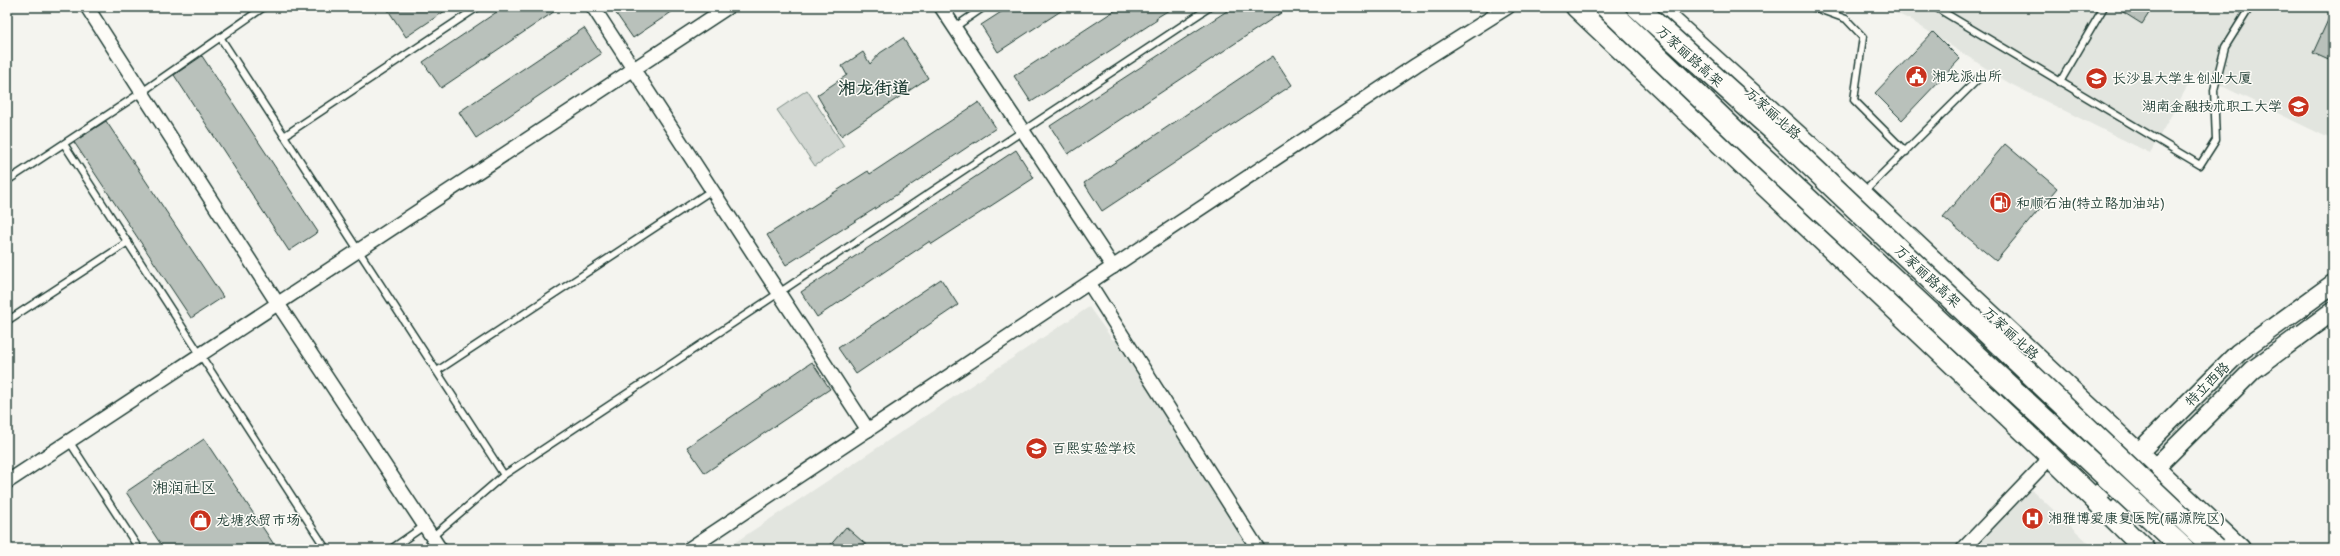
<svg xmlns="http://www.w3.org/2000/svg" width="2340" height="556" font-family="Delius,'LXGW WenKai TC',sans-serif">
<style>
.built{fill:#e2e5df}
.green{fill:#d1d6d1;stroke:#788a82}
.building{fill:#b9c1bb;stroke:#1f3d34}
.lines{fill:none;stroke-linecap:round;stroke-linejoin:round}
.service-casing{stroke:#1f3d34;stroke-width:9}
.minor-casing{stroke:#1f3d34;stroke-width:16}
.secondary-casing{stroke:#1f3d34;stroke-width:21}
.primary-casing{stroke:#1f3d34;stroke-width:23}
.service{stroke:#fdfcf7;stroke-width:6}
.minor{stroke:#fdfcf7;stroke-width:13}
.secondary{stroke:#fdfcf7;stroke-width:18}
.primary{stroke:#fdfcf7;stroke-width:20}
.trunk-bridge-casing{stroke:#1f3d34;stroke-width:24;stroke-linecap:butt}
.trunk-bridge{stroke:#fdfcf7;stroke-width:21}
.labels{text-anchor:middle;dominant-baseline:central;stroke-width:3;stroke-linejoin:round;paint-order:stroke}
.street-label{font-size:14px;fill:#1f3d34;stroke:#fdfcf7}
.poi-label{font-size:14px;fill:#1f3d34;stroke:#fdfcf7;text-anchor:start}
.quarter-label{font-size:16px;fill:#1f3d34;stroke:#fdfcf7}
.district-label{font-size:18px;font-weight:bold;fill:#1f3d34;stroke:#fdfcf7}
</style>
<rect width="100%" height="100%" fill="#f4f4ef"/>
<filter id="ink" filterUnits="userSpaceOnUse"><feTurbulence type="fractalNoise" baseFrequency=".025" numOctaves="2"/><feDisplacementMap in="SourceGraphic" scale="8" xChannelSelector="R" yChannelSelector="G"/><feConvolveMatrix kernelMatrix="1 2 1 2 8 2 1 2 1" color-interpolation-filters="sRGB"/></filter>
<g filter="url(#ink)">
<g class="built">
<polygon points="1882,7 2333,7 2333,140 2195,73 2150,153 2009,83 1909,19"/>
<polygon points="1089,307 1112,339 1132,346 1260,549 725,549"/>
<polygon points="2030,488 2095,549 1974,549"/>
</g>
<polygon class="green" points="807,90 844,146 815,166 777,110"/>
<g class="building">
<polygon points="386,7 451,7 406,37"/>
<polygon points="504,7 561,7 441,88 423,62"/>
<polygon points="623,7 679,7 633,38 615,12"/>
<polygon points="1009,7 1067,7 998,52 981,25"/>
<polygon points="1120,7 1174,7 1156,18 1157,20 1031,102 1014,76"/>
<polygon points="1233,7 1290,7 1068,154 1050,126"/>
<polygon points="2115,7 2153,7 2142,24"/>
<polygon points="2333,9 2333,62 2313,53"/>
<polygon points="584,28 601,54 476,138 459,112"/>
<polygon points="1933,32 1960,59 1902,120 1875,93"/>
<polygon points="903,38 928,78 841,136 817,95 847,75 842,66 863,52 870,64 880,53"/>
<polygon points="202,56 318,232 289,251 174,75"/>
<polygon points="1273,56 1292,85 1102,211 1084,183"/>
<polygon points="979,102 996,128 887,201 786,265 767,235 868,171 870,174"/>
<polygon points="106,121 223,297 191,318 74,142"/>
<polygon points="2005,144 2057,188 1996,261 1943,217"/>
<polygon points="1016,150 1034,178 932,244 930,241 817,317 801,292"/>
<polygon points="941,279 958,305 856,374 838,348"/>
<polygon points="812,362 830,389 705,473 687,447"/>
<polygon points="204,439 277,549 164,549 126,492"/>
<polygon points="846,527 871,549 827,549"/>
</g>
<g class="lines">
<defs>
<g id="service">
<polyline points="1813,7 1846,19 1863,37 1854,100 1906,152"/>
<polyline points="1935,7 2200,165 2216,140 2214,90 2225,47 2250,7"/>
<polyline points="955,27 984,7"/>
<polyline points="220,37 504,475"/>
<polyline points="2060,82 2104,7"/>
<polyline points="284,136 478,7"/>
<polyline points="64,144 326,549"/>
<polyline points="7,181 142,92 264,7"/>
<polyline points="1863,193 1979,78"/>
<polyline points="7,321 128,242"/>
<polyline points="437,371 712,190"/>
<polyline points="69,441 139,549"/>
<polyline points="432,537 504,475 1210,7"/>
<polyline points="391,549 424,526"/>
</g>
<g id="minor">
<polyline points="87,7 278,304 440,549"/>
<polyline points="593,7 868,430"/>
<polyline points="941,7 1113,267"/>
<polyline points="1089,283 1258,549"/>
<polyline points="7,482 728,7"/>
<polyline points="689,549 1416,65 1508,7"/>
<polyline points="1963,549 2051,457"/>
</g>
<g id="secondary">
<polyline points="2094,500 2139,452 2238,353 2333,284"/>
<polyline points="2111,517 2155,468 2253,370 2333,311"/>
</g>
<g id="primary">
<polyline points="1576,7 2051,457 2145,549"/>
<polyline points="1656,7 1862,194 2240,549"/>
</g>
</defs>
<use href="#service" class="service-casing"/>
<use href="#minor" class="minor-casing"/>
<use href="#secondary" class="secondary-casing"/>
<use href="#primary" class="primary-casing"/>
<use href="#service" class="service"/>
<use href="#minor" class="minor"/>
<use href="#secondary" class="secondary"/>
<use href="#primary" class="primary"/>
<defs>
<g id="trunk-bridge">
<polyline points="1606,7 1755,150 2184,549"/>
<polyline points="1637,7 1772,129 2215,549"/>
</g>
</defs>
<use href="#trunk-bridge" class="trunk-bridge-casing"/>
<use href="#trunk-bridge" class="trunk-bridge"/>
</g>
</g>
<defs>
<symbol id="civic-disc" viewBox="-11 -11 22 22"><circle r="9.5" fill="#c8321e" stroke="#fdfcf7"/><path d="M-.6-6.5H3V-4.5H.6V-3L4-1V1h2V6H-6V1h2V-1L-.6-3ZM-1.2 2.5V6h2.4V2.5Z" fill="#fff"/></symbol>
<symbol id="school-disc" viewBox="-11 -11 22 22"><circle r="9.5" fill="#c8321e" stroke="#fdfcf7"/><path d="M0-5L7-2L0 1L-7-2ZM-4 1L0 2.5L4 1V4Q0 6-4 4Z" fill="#fff"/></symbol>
<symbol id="fuel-disc" viewBox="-11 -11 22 22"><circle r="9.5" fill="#c8321e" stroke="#fdfcf7"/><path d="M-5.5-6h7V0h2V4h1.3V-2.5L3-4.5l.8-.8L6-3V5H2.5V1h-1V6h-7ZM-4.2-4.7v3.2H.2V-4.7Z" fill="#fff"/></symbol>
<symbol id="hospital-disc" viewBox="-11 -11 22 22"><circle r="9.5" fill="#c8321e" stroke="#fdfcf7"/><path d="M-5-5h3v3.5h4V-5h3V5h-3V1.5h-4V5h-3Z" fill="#fff"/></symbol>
<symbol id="shop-disc" viewBox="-11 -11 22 22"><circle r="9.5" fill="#c8321e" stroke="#fdfcf7"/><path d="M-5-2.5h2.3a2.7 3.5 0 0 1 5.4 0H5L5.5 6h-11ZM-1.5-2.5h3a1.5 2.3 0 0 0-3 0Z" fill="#fff"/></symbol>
</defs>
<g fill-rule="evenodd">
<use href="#civic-disc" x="1904" y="64" width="25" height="25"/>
<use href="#school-disc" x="2084" y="66" width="25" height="25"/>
<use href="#school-disc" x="2286" y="94" width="25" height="25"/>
<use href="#fuel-disc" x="1988" y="190" width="25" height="25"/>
<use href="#school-disc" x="1024" y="436" width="25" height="25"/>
<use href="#hospital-disc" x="2020" y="506" width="25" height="25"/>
<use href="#shop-disc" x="188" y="508" width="25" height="25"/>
</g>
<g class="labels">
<g class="street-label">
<text transform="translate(1690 56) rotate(42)">万家丽路高架</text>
<text transform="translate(1773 113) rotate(42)">万家丽北路</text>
<text transform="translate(1928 276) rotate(43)">万家丽路高架</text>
<text transform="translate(2011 333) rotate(43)">万家丽北路</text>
<text transform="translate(2207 384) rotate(-45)">特立西路</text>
</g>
<g class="poi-label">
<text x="1932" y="76">湘龙派出所</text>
<text x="2112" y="78">长沙县大学生创业大厦</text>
<text x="2282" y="106" text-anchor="end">湖南金融技术职工大学</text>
<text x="2016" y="203">和顺石油(特立路加油站)</text>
<text x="1052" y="448">百熙实验学校</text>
<text x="2048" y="518">湘雅博爱康复医院(福源院区)</text>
<text x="216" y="520">龙塘农贸市场</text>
</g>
<g class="quarter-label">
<text x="184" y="487">湘润社区</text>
</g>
<g class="district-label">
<text x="874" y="87">湘龙街道</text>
</g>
</g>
<rect width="2340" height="556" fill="none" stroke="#fdfcf7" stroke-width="24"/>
<rect x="12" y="12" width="2316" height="532" fill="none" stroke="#1f3d34" stroke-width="1.5" filter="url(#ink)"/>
</svg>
